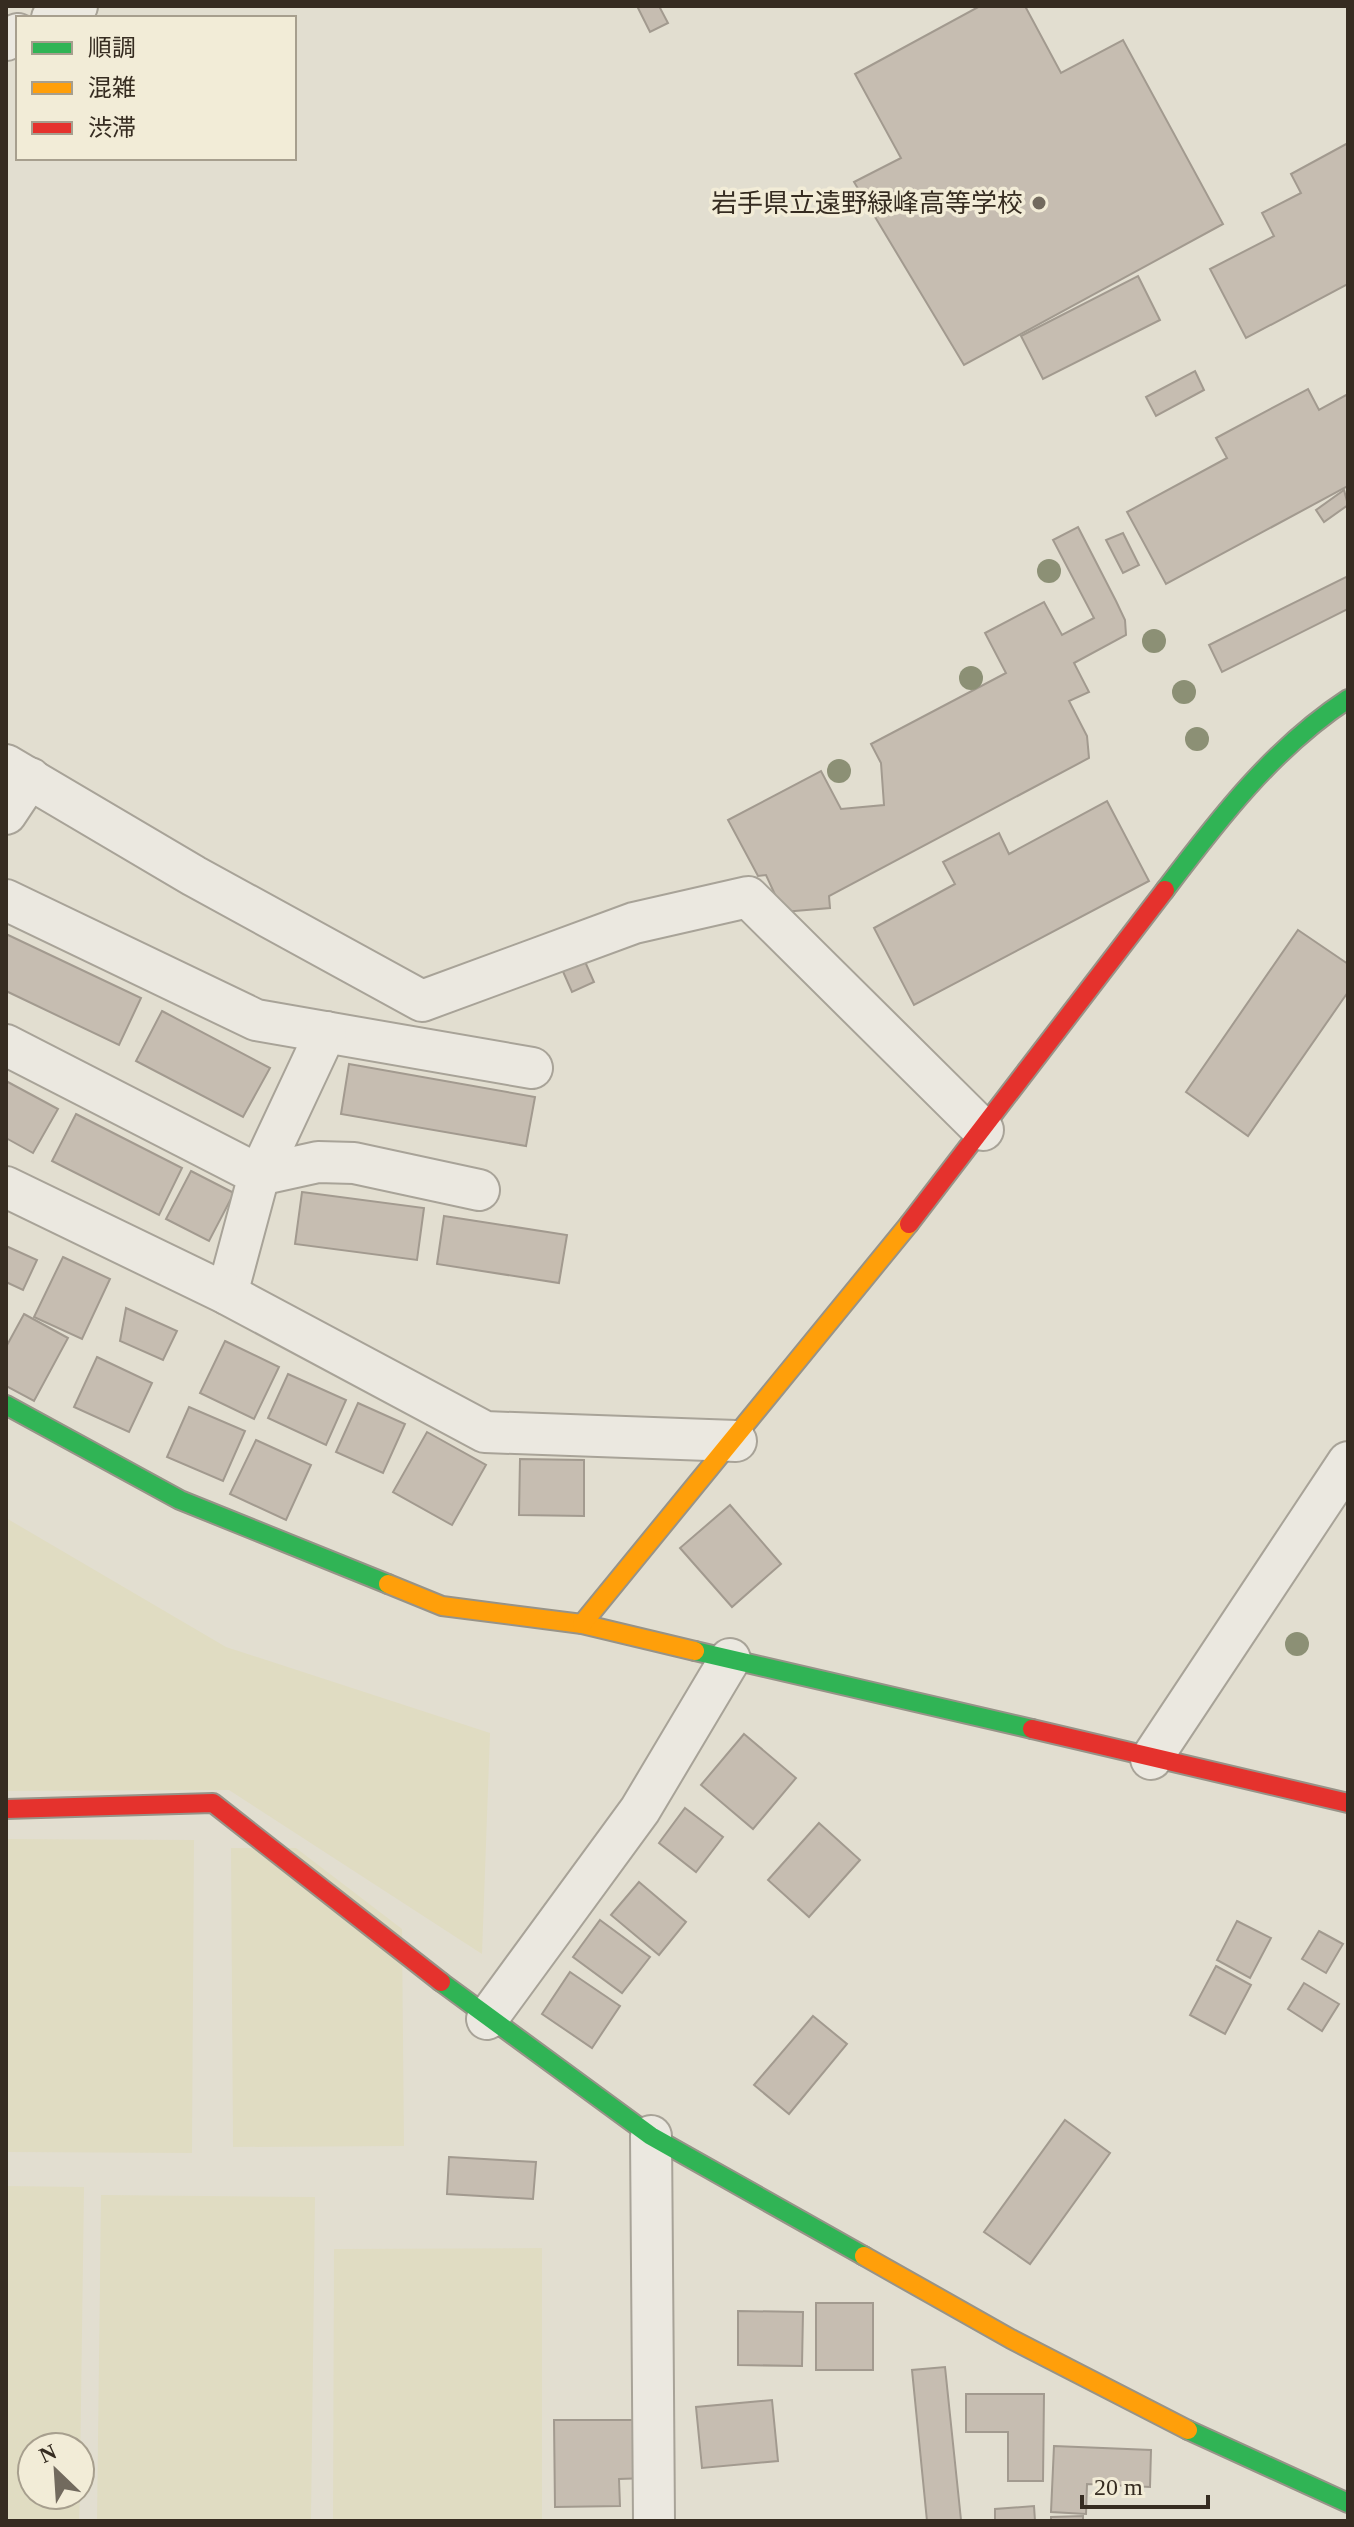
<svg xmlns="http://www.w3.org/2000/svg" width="1354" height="2527" font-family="'Times New Roman','Noto Sans JP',serif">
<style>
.farmland{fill:#e0dcc2}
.building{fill:#c6bdb1;stroke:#a29a8f;stroke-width:2}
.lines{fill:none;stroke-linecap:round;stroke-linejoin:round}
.street-casing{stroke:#a8a398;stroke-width:44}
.fast-casing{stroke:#979388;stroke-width:22}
.slow-casing{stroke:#979388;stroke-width:22}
.jam-casing{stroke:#979388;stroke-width:22}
.street{stroke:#ebe8e0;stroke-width:40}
.fast{stroke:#30b455;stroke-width:18}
.slow{stroke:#ff9f0a;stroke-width:18}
.jam{stroke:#e5322d;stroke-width:18}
.tree{fill:#8c9075}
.poi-dot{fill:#726a5e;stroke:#f2ecd7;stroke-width:3}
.labels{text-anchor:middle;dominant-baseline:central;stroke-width:7;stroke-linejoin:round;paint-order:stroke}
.poi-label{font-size:26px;fill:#362c21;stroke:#f2ecd7;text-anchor:end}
</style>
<rect width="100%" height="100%" fill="#e2ded0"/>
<g class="farmland">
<polygon points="6,1518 226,1647 490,1733 482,1954 229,1790 6,1791"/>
<polygon points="6,1839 194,1840 192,2153 6,2152"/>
<polygon points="231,1848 296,1848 402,1929 404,2146 233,2147"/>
<polygon points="6,2186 84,2187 80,2476 80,2447 32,2447 32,2495 80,2495 79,2521 6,2521"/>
<polygon points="101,2195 315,2197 311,2521 97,2521"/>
<polygon points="542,2248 542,2521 333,2521 334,2249"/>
</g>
<g class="building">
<polygon points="637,6 659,6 668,23 650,32"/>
<polygon points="980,6 1025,6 1061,73 1123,40 1223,224 964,365 854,182 901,158 855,74"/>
<polygon points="1348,143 1348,284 1246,338 1210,269 1274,236 1262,213 1301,193 1291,174"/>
<polygon points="1138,276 1160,320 1043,379 1021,336"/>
<polygon points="1195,371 1204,390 1156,416 1146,397"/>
<polygon points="1308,389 1319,410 1348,394 1348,486 1166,584 1127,512 1227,458 1216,438"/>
<polygon points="1344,490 1348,505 1324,522 1316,510"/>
<polygon points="1078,527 1116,601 1125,620 1126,635 1074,663 1089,692 1069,701 1087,736 1089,758 829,896 830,908 783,912 766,875 758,876 728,820 821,771 841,809 884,805 881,763 871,744 1006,673 985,633 1044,602 1062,635 1094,618 1053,540"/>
<polygon points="1123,533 1139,565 1123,573 1106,540"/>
<polygon points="1348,576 1348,609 1222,672 1209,645"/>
<polygon points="1107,801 1149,881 914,1005 874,928 955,884 943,862 999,833 1009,854"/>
<polygon points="1298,930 1348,964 1348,992 1248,1136 1186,1092"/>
<polygon points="6,934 141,998 119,1045 6,991"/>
<polygon points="579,948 594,982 572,992 557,958"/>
<polygon points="162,1011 270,1068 243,1117 136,1061"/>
<polygon points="349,1064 535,1097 526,1146 341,1114"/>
<polygon points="6,1081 58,1109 33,1153 6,1138"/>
<polygon points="76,1114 182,1168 159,1215 52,1161"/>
<polygon points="191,1171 234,1193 209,1241 166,1219"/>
<polygon points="302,1192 424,1208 417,1260 295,1244"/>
<polygon points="444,1216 567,1235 559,1283 437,1264"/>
<polygon points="6,1246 37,1260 23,1290 6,1282"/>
<polygon points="63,1257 110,1279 82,1339 34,1317"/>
<polygon points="126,1308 177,1331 163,1360 120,1341"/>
<polygon points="24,1314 68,1338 34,1401 6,1386 6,1347"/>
<polygon points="225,1341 279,1367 254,1419 200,1393"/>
<polygon points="97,1357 152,1383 129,1432 74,1407"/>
<polygon points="288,1374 346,1400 326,1445 268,1418"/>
<polygon points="358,1403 405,1424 383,1473 336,1452"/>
<polygon points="189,1407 245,1431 223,1481 167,1457"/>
<polygon points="427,1432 486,1465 452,1525 393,1492"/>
<polygon points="256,1440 311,1465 286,1520 230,1494"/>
<polygon points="520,1459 584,1460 584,1516 519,1515"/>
<polygon points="730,1505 781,1564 732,1607 680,1548"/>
<polygon points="744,1734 796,1778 753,1829 701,1785"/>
<polygon points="685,1808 723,1837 696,1872 659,1843"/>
<polygon points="819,1823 860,1860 809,1917 768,1880"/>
<polygon points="639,1882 686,1922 659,1955 611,1915"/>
<polygon points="600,1920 650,1957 622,1993 573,1957"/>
<polygon points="1237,1921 1271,1938 1250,1978 1217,1960"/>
<polygon points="1319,1931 1343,1944 1326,1973 1302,1959"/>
<polygon points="1216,1966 1251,1985 1225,2034 1190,2015"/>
<polygon points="570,1972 620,2006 592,2048 542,2014"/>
<polygon points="1304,1983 1339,2004 1322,2031 1288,2009"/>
<polygon points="813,2016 847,2044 789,2114 754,2085"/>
<polygon points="1065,2120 1110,2153 1030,2264 984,2232"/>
<polygon points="449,2157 536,2162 533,2199 447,2194"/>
<rect x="816" y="2303" width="57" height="67"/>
<polygon points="738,2311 803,2312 802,2366 738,2365"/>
<polygon points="945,2367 961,2520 927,2521 912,2370"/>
<polygon points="966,2394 1044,2394 1043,2481 1008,2481 1008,2432 966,2432"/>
<polygon points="772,2400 778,2461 702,2468 696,2407"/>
<polygon points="554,2420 647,2420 647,2478 619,2479 620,2506 555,2507"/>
<polygon points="1054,2446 1151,2450 1150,2487 1087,2484 1086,2514 1051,2512"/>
<polygon points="1034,2506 1035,2521 995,2521 995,2509"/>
<polygon points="1083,2516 1083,2521 1051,2521 1051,2517"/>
</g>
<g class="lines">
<defs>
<g id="street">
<polyline points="52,18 77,6"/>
<polyline points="6,40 18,34"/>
<polyline points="6,765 194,876 422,1001 634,923 748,897 983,1130"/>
<polyline points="6,814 30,778"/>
<polyline points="6,900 256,1020 532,1068"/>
<polyline points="6,1045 259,1175 227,1294"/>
<polyline points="259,1175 318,1162 354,1163 479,1190"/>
<polyline points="259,1175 326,1032"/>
<polyline points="6,1187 227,1294 485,1432 736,1441"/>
<polyline points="1151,1759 1348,1462"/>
<polyline points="487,2019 640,1810 730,1659"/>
<polyline points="651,2136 654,2521"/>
</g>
<g id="fast">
<path d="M1165,890C1218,820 1273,748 1348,699"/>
<polyline points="6,1405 180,1500 388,1584"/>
<polyline points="695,1651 1032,1729"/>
<polyline points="441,1982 651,2136 864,2256"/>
<polyline points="1188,2430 1348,2503"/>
</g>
<g id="slow">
<polyline points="388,1584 442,1606 582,1624 695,1651"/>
<polyline points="582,1624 909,1224"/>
<polyline points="864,2256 1011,2339 1188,2430"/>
</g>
<g id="jam">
<polyline points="909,1224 1165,890"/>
<polyline points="1032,1729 1348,1803"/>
<polyline points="6,1809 213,1803 441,1982"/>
</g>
</defs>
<use href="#street" class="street-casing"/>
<use href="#fast" class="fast-casing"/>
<use href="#slow" class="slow-casing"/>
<use href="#jam" class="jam-casing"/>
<use href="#street" class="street"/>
<use href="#fast" class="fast"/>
<use href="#slow" class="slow"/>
<use href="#jam" class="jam"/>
</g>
<g class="tree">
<circle cx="1049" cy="571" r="12"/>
<circle cx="1154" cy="641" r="12"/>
<circle cx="971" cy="678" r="12"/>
<circle cx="1184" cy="692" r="12"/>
<circle cx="1197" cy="739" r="12"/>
<circle cx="839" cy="771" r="12"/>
<circle cx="1297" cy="1644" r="12"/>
</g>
<circle class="poi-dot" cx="1039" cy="203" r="8"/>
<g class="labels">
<g class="poi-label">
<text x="1023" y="203">岩手県立遠野緑峰高等学校</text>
</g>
</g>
<rect width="1354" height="2527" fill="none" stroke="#362c21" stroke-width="16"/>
<rect x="16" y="16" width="280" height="144" fill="#f2ecd7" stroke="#a79f8e" stroke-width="2"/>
<rect x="32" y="42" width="40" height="12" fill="#30b455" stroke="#a79f8e" stroke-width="2"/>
<text x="88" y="56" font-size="24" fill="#362c21">順調</text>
<rect x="32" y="82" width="40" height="12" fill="#ff9f0a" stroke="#a79f8e" stroke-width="2"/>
<text x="88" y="96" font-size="24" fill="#362c21">混雑</text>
<rect x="32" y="122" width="40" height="12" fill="#e5322d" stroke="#a79f8e" stroke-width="2"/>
<text x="88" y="136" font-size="24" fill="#362c21">渋滞</text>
<g transform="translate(56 2471) rotate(335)"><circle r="38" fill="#f2ecd7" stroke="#a79f8e" stroke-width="2"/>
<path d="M0-6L14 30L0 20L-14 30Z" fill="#726a5e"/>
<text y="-12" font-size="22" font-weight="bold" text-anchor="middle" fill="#362c21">N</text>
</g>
<path d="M1082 2495v12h126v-12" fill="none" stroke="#362c21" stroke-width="4"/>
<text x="1094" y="2495" font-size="24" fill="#362c21" stroke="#f2ecd7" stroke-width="6" paint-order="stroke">20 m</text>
</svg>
